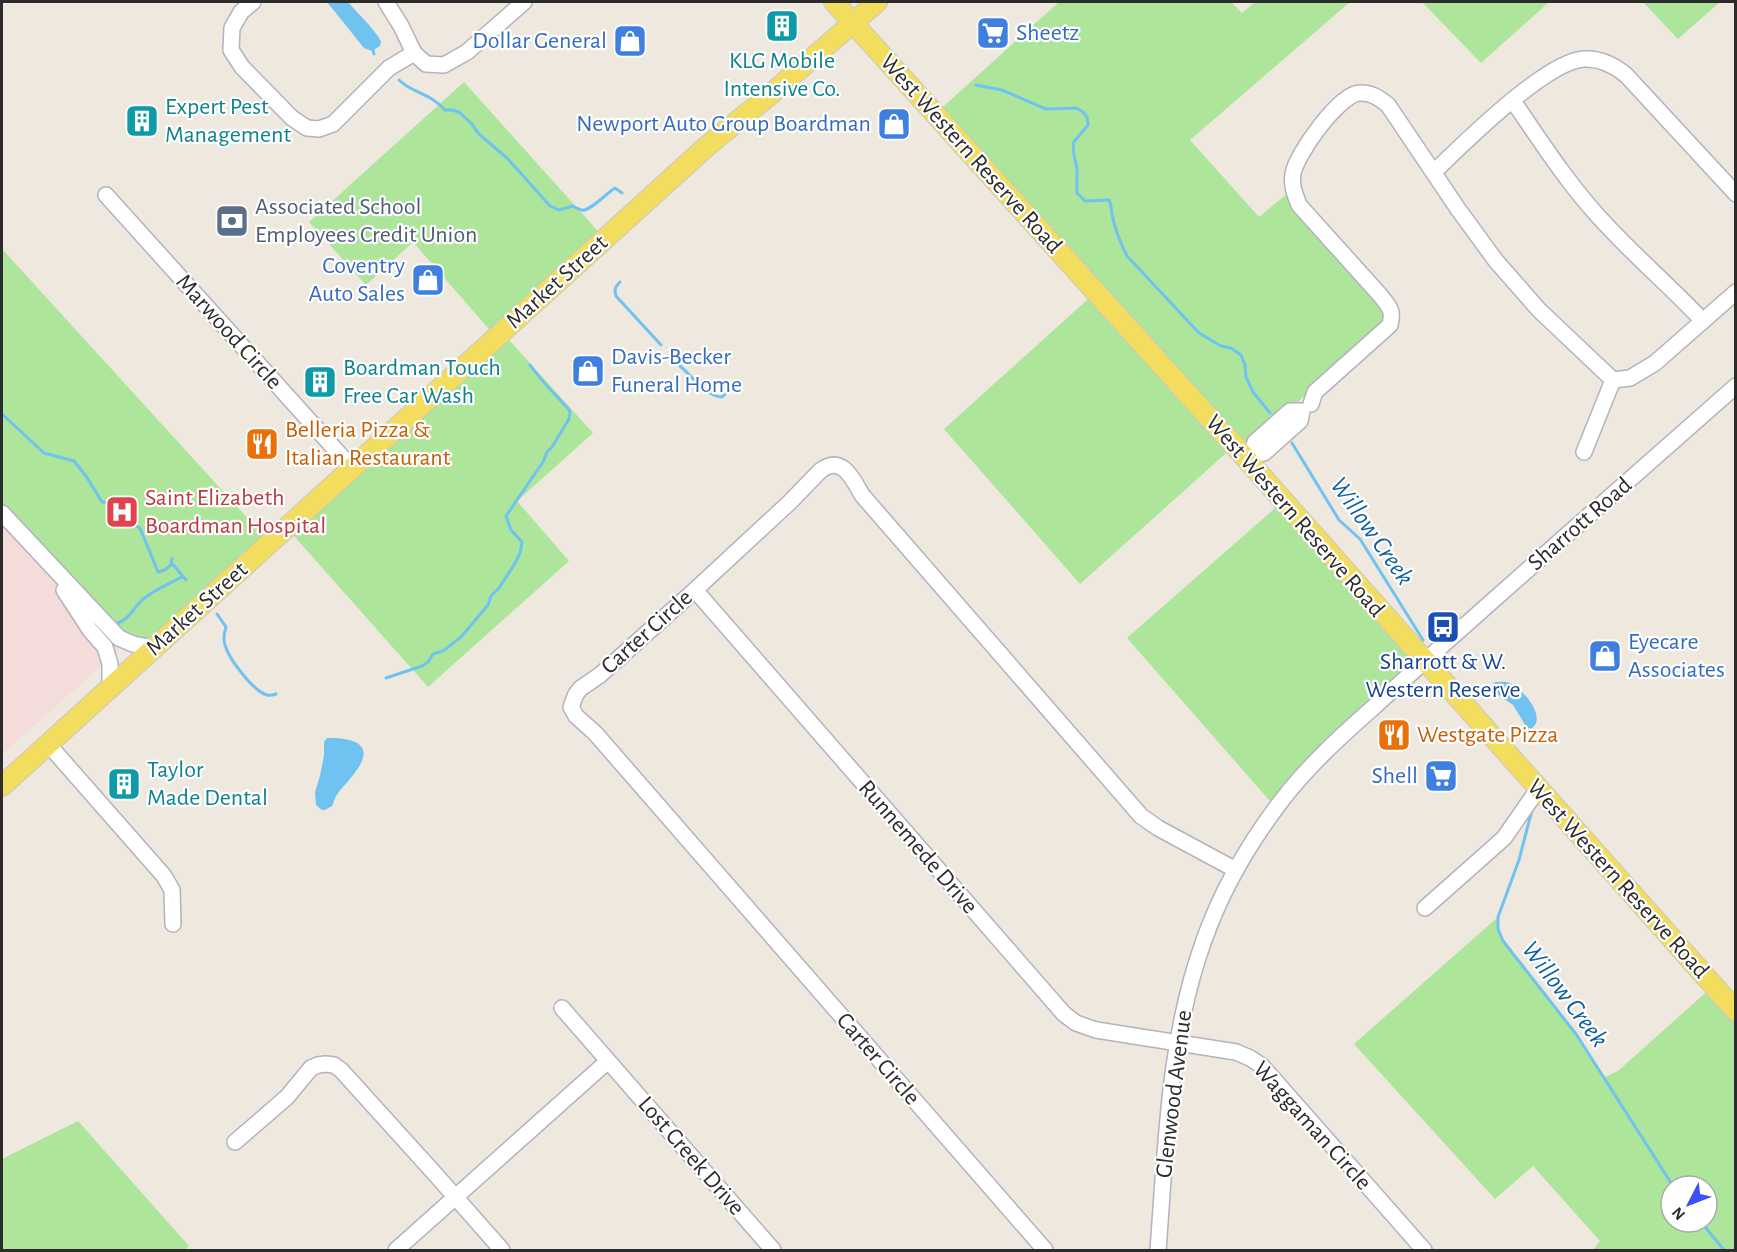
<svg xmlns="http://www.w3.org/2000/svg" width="1737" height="1252" font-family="'Alegreya Sans',sans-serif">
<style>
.medical{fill:#f4dcdb}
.green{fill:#ade59a;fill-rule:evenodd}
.water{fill:#70c3f1}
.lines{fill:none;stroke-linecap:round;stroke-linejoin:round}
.stream{stroke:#70c3f1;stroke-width:3}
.minor-casing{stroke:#b2b3bf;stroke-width:18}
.major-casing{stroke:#c8c8c8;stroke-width:22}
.minor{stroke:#fff;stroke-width:15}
.major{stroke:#f3dd5e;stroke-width:20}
.labels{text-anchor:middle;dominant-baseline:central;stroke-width:4.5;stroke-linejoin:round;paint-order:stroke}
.shop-label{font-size:24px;fill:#366cbe;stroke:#fff;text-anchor:end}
.culture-label{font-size:24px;fill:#0d838f;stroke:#fff;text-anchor:start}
.street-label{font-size:24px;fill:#2c2c2c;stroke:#fff}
.service-label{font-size:24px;fill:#4e5e75;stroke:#fff;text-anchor:start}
.food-label{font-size:24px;fill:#c56008;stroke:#fff;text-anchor:start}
.health-label{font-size:24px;fill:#be3a42;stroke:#fff;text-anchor:start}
.transit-label{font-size:24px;fill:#164399;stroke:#fff}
.water-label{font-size:26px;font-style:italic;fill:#0b60a0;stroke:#fff}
</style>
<rect width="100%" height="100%" fill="#eee8de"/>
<polygon class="medical" points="2,249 252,524 136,635 2,754"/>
<g class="green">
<polygon points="1059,2 1231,2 1242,13 1255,2 1350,2 1190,140 1259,217 1293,189 1380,295 1390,325 1239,451 1234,446 1080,584 944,429 1096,292 934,115"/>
<polygon points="1422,2 1549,2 1481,63"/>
<polygon points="1643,2 1720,2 1678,39"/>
<polygon points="464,82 605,239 502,332 593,433 517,501 569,561 428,687 286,527 496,337 413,242 366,285 309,222"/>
<polygon points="2,249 252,523 271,542 154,648 133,644 2,506"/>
<polygon points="1283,501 1424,661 1276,808 1127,638"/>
<path d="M1498,917V929L1503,941L1576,1034L1603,1078L1618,1071L1713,986L1735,1011V1250H1593L1600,1241L1533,1166L1495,1199L1354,1044ZM1671,1186H1707V1222H1671Z"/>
<polygon points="78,1121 189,1246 185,1250 2,1250 2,1159"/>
</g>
<g class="water">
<path d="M327,2H348C359,15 372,26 381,41L380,46L372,51L364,48Z"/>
<path d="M1495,682C1499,682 1506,681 1510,683C1523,689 1548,718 1531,729L1527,728L1513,705L1493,691L1491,686Z"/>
<path d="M327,738C336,738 346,738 355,742C379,753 346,782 338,793C335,797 334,801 332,806L325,810H322L316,805L315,792L320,776L324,755V742Z"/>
</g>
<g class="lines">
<g class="stream">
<polyline points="373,50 374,54"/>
<path d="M399,80C412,93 430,93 445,110H453L460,113L471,123L479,134L508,159L550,206L559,210L573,206C574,207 581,210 582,210C589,212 607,193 615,188L622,193"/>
<path d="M976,85L1002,90L1046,109L1076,108L1082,111L1087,117L1088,125L1073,143L1074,155L1077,168V193L1085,201L1109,200C1112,206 1111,212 1113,219C1116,232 1121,244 1127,256L1199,333L1221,346L1231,348L1241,355L1245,365L1246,377L1253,392L1270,413"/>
<path d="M620,282C615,287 614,289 616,296L661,345"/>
<path d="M680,366C693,377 705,396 722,397L730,389"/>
<polyline points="2,414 44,453 74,461 86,476 102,502 118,504 125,511 131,523 140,528 158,572 165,570 172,564"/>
<polyline points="1292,443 1339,520 1360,539 1423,640"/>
<polyline points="172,559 171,562 186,580"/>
<path d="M217,614L226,627C224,633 223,639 225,645C229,659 253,691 267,695C270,696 273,695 276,694"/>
<path d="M118,623C129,619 133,609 141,601C153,590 169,584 182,577"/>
<path d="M386,678L422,666L428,662L433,654L443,651L461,637L488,605L491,596L499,588L514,565L520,553L522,542L511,530L506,516L543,462L547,452L552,447L569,419L570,411C557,396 542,382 530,365"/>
<polyline points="1532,810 1519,860 1498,917 1498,929 1503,941 1576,1034 1673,1186"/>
<polyline points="1701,1222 1724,1250"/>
</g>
<defs>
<g id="minor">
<polyline points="253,2 241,12 232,28 231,50 242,67 292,118 307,128 319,129 333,124 389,68 414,53"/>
<polyline points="386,2 401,26 414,53 426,64 444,65 467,52 524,2"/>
<path d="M1513,101C1540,140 1566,181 1598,216C1631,253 1669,285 1703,321"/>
<path d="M1434,172C1463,144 1546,61 1584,59C1601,58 1614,65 1626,75L1736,194"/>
<polyline points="106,195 352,468"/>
<path d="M1311,404L1315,392L1390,325C1394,310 1389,307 1380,295L1299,205C1295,195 1291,185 1293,174C1296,154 1339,95 1359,93C1371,92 1379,98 1388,105L1458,209L1496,261L1539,310L1613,380"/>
<polyline points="1584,452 1613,380 1630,378 1655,363 1736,292"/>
<polyline points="1246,460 1252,454 1264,453 1300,421 1302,411 1290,411 1255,442 1252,454"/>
<polyline points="2,513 119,638 133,644 154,648"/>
<polyline points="64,590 90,630 105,647 110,664 110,688"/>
<polyline points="695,590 1064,1014 1076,1023 1096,1030 1236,1052 1250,1058 1262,1066 1424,1250"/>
<polyline points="48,744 164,876 172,890 173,924"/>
<polyline points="1425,908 1504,838 1538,789"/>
<polyline points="562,1008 773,1250"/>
<polyline points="235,1142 287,1097 311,1068 318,1065 325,1064 334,1065 341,1070 436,1175 502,1250"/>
<polyline points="396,1250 608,1061"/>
<path d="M1045,1250L595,733L576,716L571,707L576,694L581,688L600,675L695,590L790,502L820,471C842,454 853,479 862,495L1141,816L1158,828L1236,870"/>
<path d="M1158,1250C1166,1147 1168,1041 1203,943C1221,891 1249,843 1282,800C1309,765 1342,735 1375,706C1412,672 1451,638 1489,604C1571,531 1653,459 1736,386"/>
</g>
<g id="major">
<polyline points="834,2 1241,453 1736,1011"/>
<polyline points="2,786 706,147 772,93 877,2"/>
</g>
</defs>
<use href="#minor" class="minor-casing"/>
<use href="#major" class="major-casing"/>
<use href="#minor" class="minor"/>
<use href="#major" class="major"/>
</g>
<defs>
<symbol id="building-square" viewBox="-11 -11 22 22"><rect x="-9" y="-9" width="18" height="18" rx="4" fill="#0f9aa8" stroke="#fff"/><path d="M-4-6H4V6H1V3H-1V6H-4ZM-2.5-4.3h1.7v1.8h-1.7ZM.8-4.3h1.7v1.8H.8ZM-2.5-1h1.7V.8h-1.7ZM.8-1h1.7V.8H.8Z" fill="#fff"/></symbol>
<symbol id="supermarket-square" viewBox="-11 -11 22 22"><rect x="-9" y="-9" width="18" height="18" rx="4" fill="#3f7fe0" stroke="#fff"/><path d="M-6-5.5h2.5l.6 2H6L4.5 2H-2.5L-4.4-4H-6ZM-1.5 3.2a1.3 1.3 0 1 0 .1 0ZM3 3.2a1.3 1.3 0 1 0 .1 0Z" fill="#fff"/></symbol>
<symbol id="shop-square" viewBox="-11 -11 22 22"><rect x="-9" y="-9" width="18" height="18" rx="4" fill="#3f7fe0" stroke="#fff"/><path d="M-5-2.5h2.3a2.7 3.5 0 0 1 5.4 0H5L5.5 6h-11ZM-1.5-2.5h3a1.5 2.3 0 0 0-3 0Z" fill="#fff"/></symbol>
<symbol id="bank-square" viewBox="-11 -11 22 22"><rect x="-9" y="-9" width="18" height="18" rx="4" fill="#5c6f8a" stroke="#fff"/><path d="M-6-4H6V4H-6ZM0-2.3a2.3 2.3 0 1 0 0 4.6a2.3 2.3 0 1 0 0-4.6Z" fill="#fff"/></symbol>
<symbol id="restaurant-square" viewBox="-11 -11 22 22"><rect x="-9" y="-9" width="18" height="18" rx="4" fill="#e8710a" stroke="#fff"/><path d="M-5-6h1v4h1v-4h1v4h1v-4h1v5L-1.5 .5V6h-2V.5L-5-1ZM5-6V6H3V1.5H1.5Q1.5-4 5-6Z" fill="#fff"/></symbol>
<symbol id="hospital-square" viewBox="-11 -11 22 22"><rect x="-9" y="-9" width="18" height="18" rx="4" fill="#e0444e" stroke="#fff"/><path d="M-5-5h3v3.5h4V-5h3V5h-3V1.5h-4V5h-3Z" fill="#fff"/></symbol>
<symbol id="bus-square" viewBox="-11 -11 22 22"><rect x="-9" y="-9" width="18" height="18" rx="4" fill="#1a4fb4" stroke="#fff"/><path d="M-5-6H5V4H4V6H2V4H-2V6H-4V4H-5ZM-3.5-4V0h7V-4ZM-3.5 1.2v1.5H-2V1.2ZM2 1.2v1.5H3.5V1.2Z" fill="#fff"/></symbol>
</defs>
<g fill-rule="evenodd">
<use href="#building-square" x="763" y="7" width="38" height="38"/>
<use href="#supermarket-square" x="974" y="14" width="38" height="38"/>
<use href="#shop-square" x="611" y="22" width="38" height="38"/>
<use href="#building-square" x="123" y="102" width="38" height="38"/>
<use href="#shop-square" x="875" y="105" width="38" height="38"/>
<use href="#bank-square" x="213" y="202" width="38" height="38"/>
<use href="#shop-square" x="409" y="261" width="38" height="38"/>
<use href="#shop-square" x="569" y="352" width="38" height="38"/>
<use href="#building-square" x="301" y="363" width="38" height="38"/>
<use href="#restaurant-square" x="243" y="425" width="38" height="38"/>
<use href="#hospital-square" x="103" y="493" width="38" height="38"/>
<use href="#bus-square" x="1424" y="608" width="38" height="38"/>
<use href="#shop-square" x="1586" y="637" width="38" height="38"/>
<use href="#restaurant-square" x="1375" y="716" width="38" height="38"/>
<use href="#supermarket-square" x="1422" y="757" width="38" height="38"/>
<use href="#building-square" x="105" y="765" width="38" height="38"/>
</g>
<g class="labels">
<g class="shop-label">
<text x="1016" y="33" text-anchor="start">Sheetz</text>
<text x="607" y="41">Dollar General</text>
<text x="871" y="124">Newport Auto Group Boardman</text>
<text x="405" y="266">Coventry<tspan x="405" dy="28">Auto Sales</tspan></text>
<text x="611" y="357" text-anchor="start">Davis-Becker<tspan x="611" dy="28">Funeral Home</tspan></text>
<text x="1628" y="642" text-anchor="start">Eyecare<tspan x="1628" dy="28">Associates</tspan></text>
<text x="1418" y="776">Shell</text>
</g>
<g class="culture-label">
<text x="782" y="61" text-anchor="middle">KLG Mobile<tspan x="782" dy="28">Intensive Co.</tspan></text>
<text x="165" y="107">Expert Pest<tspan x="165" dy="28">Management</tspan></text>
<text x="343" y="368">Boardman Touch<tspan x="343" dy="28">Free Car Wash</tspan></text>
<text x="147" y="770">Taylor<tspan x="147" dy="28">Made Dental</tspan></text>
</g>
<g class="street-label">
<text transform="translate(971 154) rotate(48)">West Western Reserve Road</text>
<text transform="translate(557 282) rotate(-42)">Market Street</text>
<text transform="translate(229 332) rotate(48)">Marwood Circle</text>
<text transform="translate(1295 516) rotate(49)">West Western Reserve Road</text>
<text transform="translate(1580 524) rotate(-41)">Sharrott Road</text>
<text transform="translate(197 609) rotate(-42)">Market Street</text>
<text transform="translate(647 632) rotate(-42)">Carter Circle</text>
<text transform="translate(918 847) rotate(49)">Runnemede Drive</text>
<text transform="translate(1618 879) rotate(48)">West Western Reserve Road</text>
<text transform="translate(878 1059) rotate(49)">Carter Circle</text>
<text transform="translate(1174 1094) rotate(-83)">Glenwood Avenue</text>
<text transform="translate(1312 1126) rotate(48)">Waggaman Circle</text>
<text transform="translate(691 1156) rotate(49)">Lost Creek Drive</text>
</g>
<g class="service-label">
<text x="255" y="207">Associated School<tspan x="255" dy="28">Employees Credit Union</tspan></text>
</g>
<g class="food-label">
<text x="285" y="430">Belleria Pizza &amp;<tspan x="285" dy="28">Italian Restaurant</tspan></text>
<text x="1417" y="735">Westgate Pizza</text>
</g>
<g class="health-label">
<text x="145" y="498">Saint Elizabeth<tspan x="145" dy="28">Boardman Hospital</tspan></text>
</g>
<g class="transit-label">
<text x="1443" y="662">Sharrott &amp; W.<tspan x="1443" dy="28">Western Reserve</tspan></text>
</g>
<g class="water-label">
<text transform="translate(1372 531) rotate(55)">Willow Creek</text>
<text transform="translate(1565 994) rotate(53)">Willow Creek</text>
</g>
</g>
<rect width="1737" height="1252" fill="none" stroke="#2c2c2c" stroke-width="6"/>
<g transform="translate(1689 1204) rotate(228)"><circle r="28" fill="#ffffff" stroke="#ababab" stroke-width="1.5"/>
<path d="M0-4.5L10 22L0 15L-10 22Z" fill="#3c4ffd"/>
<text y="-9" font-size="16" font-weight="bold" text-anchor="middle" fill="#2c2c2c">N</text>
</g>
</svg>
